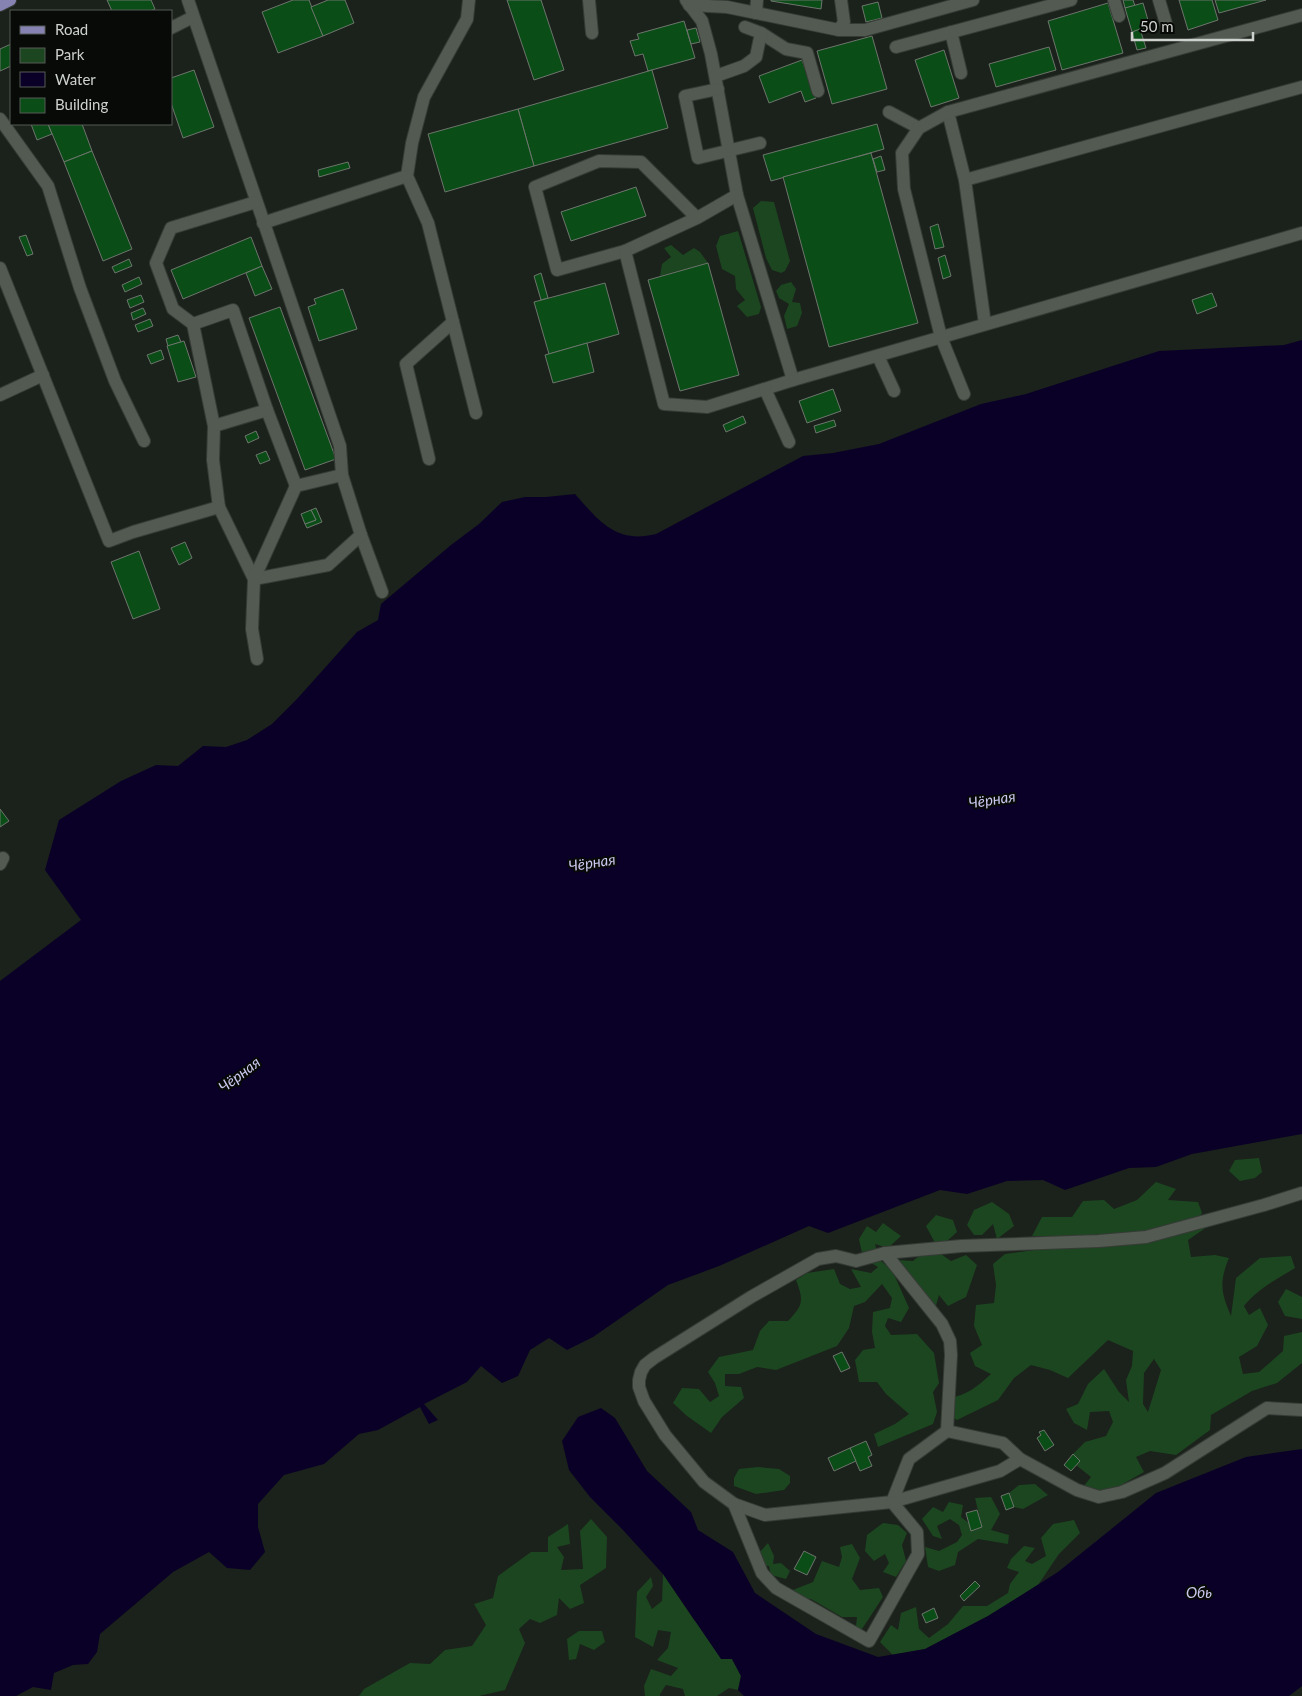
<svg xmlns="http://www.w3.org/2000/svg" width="1302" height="1696" font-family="Lato,sans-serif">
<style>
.green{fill:#1c4620;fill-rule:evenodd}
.water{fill:#0a0027}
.building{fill:#0b4d17;stroke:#6d756d}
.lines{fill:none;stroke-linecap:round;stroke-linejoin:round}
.minor-casing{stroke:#363b36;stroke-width:14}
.major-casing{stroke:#363b36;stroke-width:14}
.minor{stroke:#525a52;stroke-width:12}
.major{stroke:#8683b3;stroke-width:12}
.labels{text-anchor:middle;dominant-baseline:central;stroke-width:4;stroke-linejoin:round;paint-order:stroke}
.water-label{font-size:15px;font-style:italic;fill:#cbc8ef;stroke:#070a07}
</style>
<rect width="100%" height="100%" fill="#1b211b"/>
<g class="green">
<polygon points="761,201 774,202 790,261 785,271 781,273 772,270 766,258 753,208"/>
<polygon points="738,231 761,307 759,314 747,317 737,306 745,300 736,289 735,276 722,269 716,246 720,236"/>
<polygon points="671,245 683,255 694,248 700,252 708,263 660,276 662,264 671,257 664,248"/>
<polygon points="791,282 796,289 792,302 800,303 802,313 797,326 787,329 784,316 789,304 779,298 776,291 781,285"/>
<polygon points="1259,1158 1262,1172 1255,1178 1240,1181 1229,1171 1235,1160"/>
<polygon points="1156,1182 1176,1189 1168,1200 1198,1202 1202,1213 1198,1219 1150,1233 1101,1236 1032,1236 1042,1217 1072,1217 1083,1201 1104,1200 1114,1209 1137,1200"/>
<polygon points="992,1202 1009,1214 1014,1226 997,1239 993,1224 982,1235 974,1235 967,1225 974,1210"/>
<polygon points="936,1215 953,1220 957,1232 946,1242 935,1243 926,1226"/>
<path d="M883,1223L901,1236L888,1248L875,1244L879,1259L893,1272L909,1308L901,1322L888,1318L885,1326L891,1335L917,1334L934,1353L939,1383L933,1392L937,1412L933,1424L878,1447L874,1434L895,1424L909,1414L886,1394L877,1382H859L855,1360L863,1350L875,1348L872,1332L873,1312L890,1308L892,1298L882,1284L865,1302L854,1306L849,1328L837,1346L776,1370L757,1367L739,1374H725V1386L741,1387L744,1398L722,1417L711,1433L687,1416L673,1403L682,1388L699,1389L710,1402L719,1396L715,1383L708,1372L719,1357L753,1350L760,1331L769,1321H788C803,1305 804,1301 796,1280L807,1273L834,1269L840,1284L850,1289L861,1287L851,1269L871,1273L878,1267L863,1258L859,1239L867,1226L876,1232Z"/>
<path d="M1207,1227L1188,1240L1191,1257L1215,1255L1229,1258C1219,1282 1221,1293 1231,1316L1236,1278L1260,1258L1291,1256L1295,1268C1277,1279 1257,1289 1244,1306L1249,1315L1260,1308L1268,1325L1257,1346L1239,1357L1243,1374L1259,1372L1283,1351L1284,1336L1302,1332V1363L1277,1383L1252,1391L1211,1415L1210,1430L1176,1455L1150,1451L1136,1457L1144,1472L1116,1488L1094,1496L1083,1487L1091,1477L1076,1465L1080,1461L1073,1454L1085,1442L1106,1436L1113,1422L1109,1411L1090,1412L1087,1430L1074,1423L1066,1409L1078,1404L1088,1384L1104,1369L1119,1392L1129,1402L1126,1380L1132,1366L1133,1351L1108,1340L1068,1378L1050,1370L1031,1365L1014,1378L998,1400L957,1420L947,1414L950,1398C967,1395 978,1386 991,1374L975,1366L970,1353L982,1345L974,1326L976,1305L994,1303L996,1285L993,1264L1005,1254ZM1154,1359L1161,1370L1148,1412L1143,1404L1144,1373Z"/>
<polygon points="941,1254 951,1261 966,1255 977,1265 966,1297 948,1306 939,1295 935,1309 896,1260 913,1261 920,1255"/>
<polygon points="1286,1289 1302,1297 1302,1319 1285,1316 1278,1302"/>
<polygon points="758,1467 779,1469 790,1476 790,1483 784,1490 756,1494 734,1486 734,1478 739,1469"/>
<polygon points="1035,1484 1048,1495 1023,1509 1014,1507 1009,1493 1019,1485"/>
<polygon points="991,1497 1000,1514 991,1530 1009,1535 1008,1544 978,1539 958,1552 955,1565 939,1571 928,1567 925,1547 939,1551 957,1542 962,1535 959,1525 950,1519 937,1526 942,1539 933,1536 922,1519 933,1507 943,1512 949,1502 963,1505 961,1517 970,1524 971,1531 982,1527 975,1498"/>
<polygon points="591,1519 607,1537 606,1568 580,1585 584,1603 570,1609 559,1598 557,1615 540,1623 530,1619 519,1629 525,1643 505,1690 479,1696 359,1696 364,1689 410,1663 430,1664 445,1650 472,1646 486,1625 474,1604 493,1598 498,1576 531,1552 548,1552 548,1537 568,1524 570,1544 557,1547 564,1557 561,1570 583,1569 580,1531"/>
<polygon points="1074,1520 1080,1533 1059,1554 1038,1585 988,1616 925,1649 893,1655 880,1642 891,1625 898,1630 901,1613 916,1607 919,1629 929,1638 948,1624 963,1606 987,1606 1008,1593 1010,1584 1019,1572 1007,1568 1011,1559 1024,1546 1035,1548 1025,1561 1032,1564 1046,1556 1041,1538 1053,1524"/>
<polygon points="883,1523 898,1525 907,1533 902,1545 906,1561 896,1577 883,1572 889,1563 885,1554 874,1561 865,1551 867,1535"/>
<polygon points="768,1543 774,1556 773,1564 781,1563 790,1571 786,1579 771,1575 769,1566 760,1565 758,1554"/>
<polygon points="852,1544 860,1558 852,1579 860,1590 879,1588 883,1597 860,1632 856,1626 857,1617 842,1617 811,1599 798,1598 793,1590 813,1582 822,1561 839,1567 842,1557 840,1547"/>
<polygon points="663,1574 694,1620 732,1659 741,1676 738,1690 729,1688 717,1696 685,1696 683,1689 666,1685 660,1694 660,1696 645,1696 644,1686 651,1669 671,1676 678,1668 657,1660 668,1648 671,1632 658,1630 653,1647 635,1637 637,1592 651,1577 653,1586 646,1597 652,1609 662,1601"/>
<polygon points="579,1631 602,1631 605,1642 594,1650 580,1644 576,1659 569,1660 567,1639"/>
</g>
<g class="water">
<path d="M1302,340V1134L1192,1154L1156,1167L1129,1168L1065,1190L1043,1180L1007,1181L967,1194L940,1190L828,1233L809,1226L719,1266L668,1285L593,1337L567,1350L549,1338L530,1350L518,1376L502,1383L481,1366L467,1382L424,1404L438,1420L429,1424L420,1407L378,1430L359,1434L324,1464L284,1475L258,1504V1527L265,1552L250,1570L227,1568L209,1552L173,1572L100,1634L97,1652L88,1664L73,1665L54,1673L51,1690L33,1687L16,1696H0V981L81,920L45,870L59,820L121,781L156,765L178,766L203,746L226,747L247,740L272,724L297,699L357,632L378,620L381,604L451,545L479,524L502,502L525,497H546L575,494C599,521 616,544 656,534L803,456L833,453L879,444L981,404L1026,394L1159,351L1284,345Z"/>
<polygon points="601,1408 615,1418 647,1471 691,1512 698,1530 733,1552 755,1593 816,1634 878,1657 925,1649 988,1616 1058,1572 1156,1493 1246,1457 1302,1449 1302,1686 1289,1696 744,1696 738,1690 741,1676 732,1659 721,1659 663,1574 623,1530 590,1497 569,1470 562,1441 578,1417"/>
</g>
<g class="building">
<polygon points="107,0 151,0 155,9 150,11 112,11"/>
<polygon points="293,0 309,0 323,36 278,53 262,12"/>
<polygon points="328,0 345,0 354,23 323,36 311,7"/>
<polygon points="507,0 541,0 564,70 534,80"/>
<polygon points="771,0 822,0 821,9 771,1"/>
<polygon points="1123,0 1133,0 1135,6 1125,8"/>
<polygon points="1179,0 1212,0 1218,20 1188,30"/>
<polygon points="1215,0 1266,0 1219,13"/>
<polygon points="878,2 882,18 866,22 862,6"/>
<polygon points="1108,3 1123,53 1062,70 1048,21"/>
<polygon points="1143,3 1150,27 1132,32 1125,8"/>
<polygon points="684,21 695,58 648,71 643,54 635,56 630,41 639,39 637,34"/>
<polygon points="696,28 700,42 691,44 687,30"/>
<polygon points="1140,29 1146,48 1137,50 1132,32"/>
<polygon points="872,36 887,89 832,104 817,51"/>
<polygon points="11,44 11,66 0,71 0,49"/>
<polygon points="1049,47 1056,70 996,87 989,64"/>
<polygon points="944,50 959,98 931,107 915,60"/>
<polygon points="802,60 816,98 805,102 801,91 769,103 759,76"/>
<polygon points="194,70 214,127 183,138 171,103 171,78"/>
<polygon points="652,70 668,128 534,166 518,109"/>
<polygon points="518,109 534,166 445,192 428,134"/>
<polygon points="31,124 48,124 52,134 37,140"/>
<polygon points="48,124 82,124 92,151 64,162"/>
<polygon points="877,124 884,149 771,181 763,155"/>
<polygon points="92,151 132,249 103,261 64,162"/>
<polygon points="871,153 918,323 829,347 783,177"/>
<polygon points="881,156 885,170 877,172 873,159"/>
<polygon points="348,162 350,168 319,177 318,170"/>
<polygon points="636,187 646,216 571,241 561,212"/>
<polygon points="938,224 944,247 935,249 930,227"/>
<polygon points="26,235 33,254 27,256 19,237"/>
<polygon points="251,237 262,266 183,299 171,270"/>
<polygon points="945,255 951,276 943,279 938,258"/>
<polygon points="129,259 132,266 115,273 112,267"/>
<polygon points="708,263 739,375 680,391 648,280"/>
<polygon points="262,266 272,289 255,296 246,273"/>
<polygon points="541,273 548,298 541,300 534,276"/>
<polygon points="139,277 142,284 125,292 122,285"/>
<polygon points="605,283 619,334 549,354 534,302"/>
<polygon points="343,289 357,329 319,341 308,307 316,304 314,299"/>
<polygon points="1212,293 1217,306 1197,314 1192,300"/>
<polygon points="141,295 144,302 130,308 127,300"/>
<polygon points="280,307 336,459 305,470 249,318"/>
<polygon points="143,308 146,314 133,320 131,313"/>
<polygon points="150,319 153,326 138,332 135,325"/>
<polygon points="178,335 181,342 168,346 166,339"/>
<polygon points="184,341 196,377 178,382 167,346"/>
<polygon points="587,343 594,372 553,383 545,355"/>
<polygon points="161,350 164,359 151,364 147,355"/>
<polygon points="833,389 841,411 807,423 799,401"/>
<polygon points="743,416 746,423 726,432 723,425"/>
<polygon points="834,420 836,426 816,433 814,426"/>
<polygon points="256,431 259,438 248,443 245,436"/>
<polygon points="266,451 270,460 260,464 256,455"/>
<polygon points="316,508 322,522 307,528 305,524 316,520 311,510"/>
<polygon points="311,510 316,520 305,524 301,514"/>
<polygon points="185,542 192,558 179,565 171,548"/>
<polygon points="139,551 160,609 133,619 111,562"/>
<polygon points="0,809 9,821 0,827"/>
<polygon points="842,1352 850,1368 841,1372 833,1356"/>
<polygon points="1044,1430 1054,1445 1045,1451 1037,1438 1041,1435 1039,1432"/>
<polygon points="866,1441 872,1455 868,1457 872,1466 860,1471 850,1448"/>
<polygon points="850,1448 856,1461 834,1471 828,1458"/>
<polygon points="1073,1454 1080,1461 1071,1471 1064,1465"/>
<polygon points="1009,1493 1014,1507 1006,1510 1001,1496"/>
<polygon points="977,1510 982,1527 971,1531 966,1513"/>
<polygon points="804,1551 816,1557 807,1575 794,1569"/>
<polygon points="975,1581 980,1586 964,1601 960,1596"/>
<polygon points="934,1608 938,1618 926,1623 922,1614"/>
</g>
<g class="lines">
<defs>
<g id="minor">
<polyline points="188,0 340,446 342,475 361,535 382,592"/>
<polyline points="469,0 467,19 424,97 412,143 407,176 428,223 476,413"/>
<polyline points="589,0 592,33"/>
<polyline points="686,0 702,21 711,54 737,195 793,380"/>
<polyline points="1114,0 1119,16"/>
<polyline points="1159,0 1167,27"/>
<polyline points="689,5 727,7 839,30 865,30 973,0"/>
<polyline points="756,13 757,0"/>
<polyline points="745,27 761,33 786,49 807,53 818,91"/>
<polyline points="171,28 193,17"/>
<polyline points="839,30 844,22 841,0"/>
<polyline points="951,32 961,73"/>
<polyline points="896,47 1071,0"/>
<polyline points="716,76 744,66 756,57 761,33"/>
<polyline points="718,89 685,96 698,158 760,143"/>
<polyline points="889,112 919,128"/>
<polyline points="948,112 965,180 985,324"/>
<polyline points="0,119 48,186 80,288 115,381 144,441"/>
<polyline points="965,180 1302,87"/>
<polyline points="256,202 171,228 156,263 173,309 193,324 214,426 213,460 219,507 254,579 328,565 361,535"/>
<polyline points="697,218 641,162 599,161 535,187 557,270 625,251 697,218 737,195"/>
<polyline points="263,223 407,176"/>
<polyline points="625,251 664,404 707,407 793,380 1302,233"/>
<polyline points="0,268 109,541 133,532 219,507"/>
<polyline points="193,324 233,310 267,410 296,486"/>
<polyline points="878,356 894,391"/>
<polyline points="765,389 789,442"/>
<polyline points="964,394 941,337 904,189 902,153 919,128 948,112 1302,15"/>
<polyline points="0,395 43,375"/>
<polyline points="214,426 267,410"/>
<polyline points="429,459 406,364 453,322"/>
<polyline points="257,659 252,629 254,579 296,486 342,475"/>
<polyline points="0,864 3,858"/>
<polyline points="885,1253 961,1246 1099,1241 1146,1237 1264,1205 1302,1193"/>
<polyline points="1020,1459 1077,1490 1099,1497 1122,1492 1165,1473 1267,1408 1302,1410"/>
<polyline points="892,1502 909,1459 947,1431 1003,1443 1020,1459 1000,1471 892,1502 765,1515 734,1504 704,1482 665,1435 644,1401 639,1387 639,1380 641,1372 645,1365 654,1358 751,1297 818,1259 836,1256 856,1261 885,1253 942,1324 950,1341 951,1355 947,1431"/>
<polyline points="734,1504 762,1573 776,1588 869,1641 918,1554 917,1532 892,1502"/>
</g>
<polyline id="major" points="0,5 10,0"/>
</defs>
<use href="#minor" class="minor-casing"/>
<use href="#major" class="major-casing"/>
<use href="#minor" class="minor"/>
<use href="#major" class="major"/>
</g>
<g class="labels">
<g class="water-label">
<text transform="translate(992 799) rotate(-9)">Чёрная</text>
<text transform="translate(592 862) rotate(-9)">Чёрная</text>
<text transform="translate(239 1074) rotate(-37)">Чёрная</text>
<text x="1199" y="1592">Обь</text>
</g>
</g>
<rect x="10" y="10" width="162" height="115" fill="#070a07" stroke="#575a57"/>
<rect x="20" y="26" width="25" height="8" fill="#8683b3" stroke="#575a57"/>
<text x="55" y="35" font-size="15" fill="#ced2ce">Road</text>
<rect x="20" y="48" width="25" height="15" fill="#1c4620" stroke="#575a57"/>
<text x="55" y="60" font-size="15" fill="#ced2ce">Park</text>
<rect x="20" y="72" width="25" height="15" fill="#0a0027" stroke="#575a57"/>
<text x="55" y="85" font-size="15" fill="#ced2ce">Water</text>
<rect x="20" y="98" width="25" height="15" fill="#0b4d17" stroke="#575a57"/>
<text x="55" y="110" font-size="15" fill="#ced2ce">Building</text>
<path d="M1132 32v8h121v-8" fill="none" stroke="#ced2ce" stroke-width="2.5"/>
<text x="1140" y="32" font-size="15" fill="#ced2ce" stroke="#070a07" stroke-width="4" paint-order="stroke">50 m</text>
</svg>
